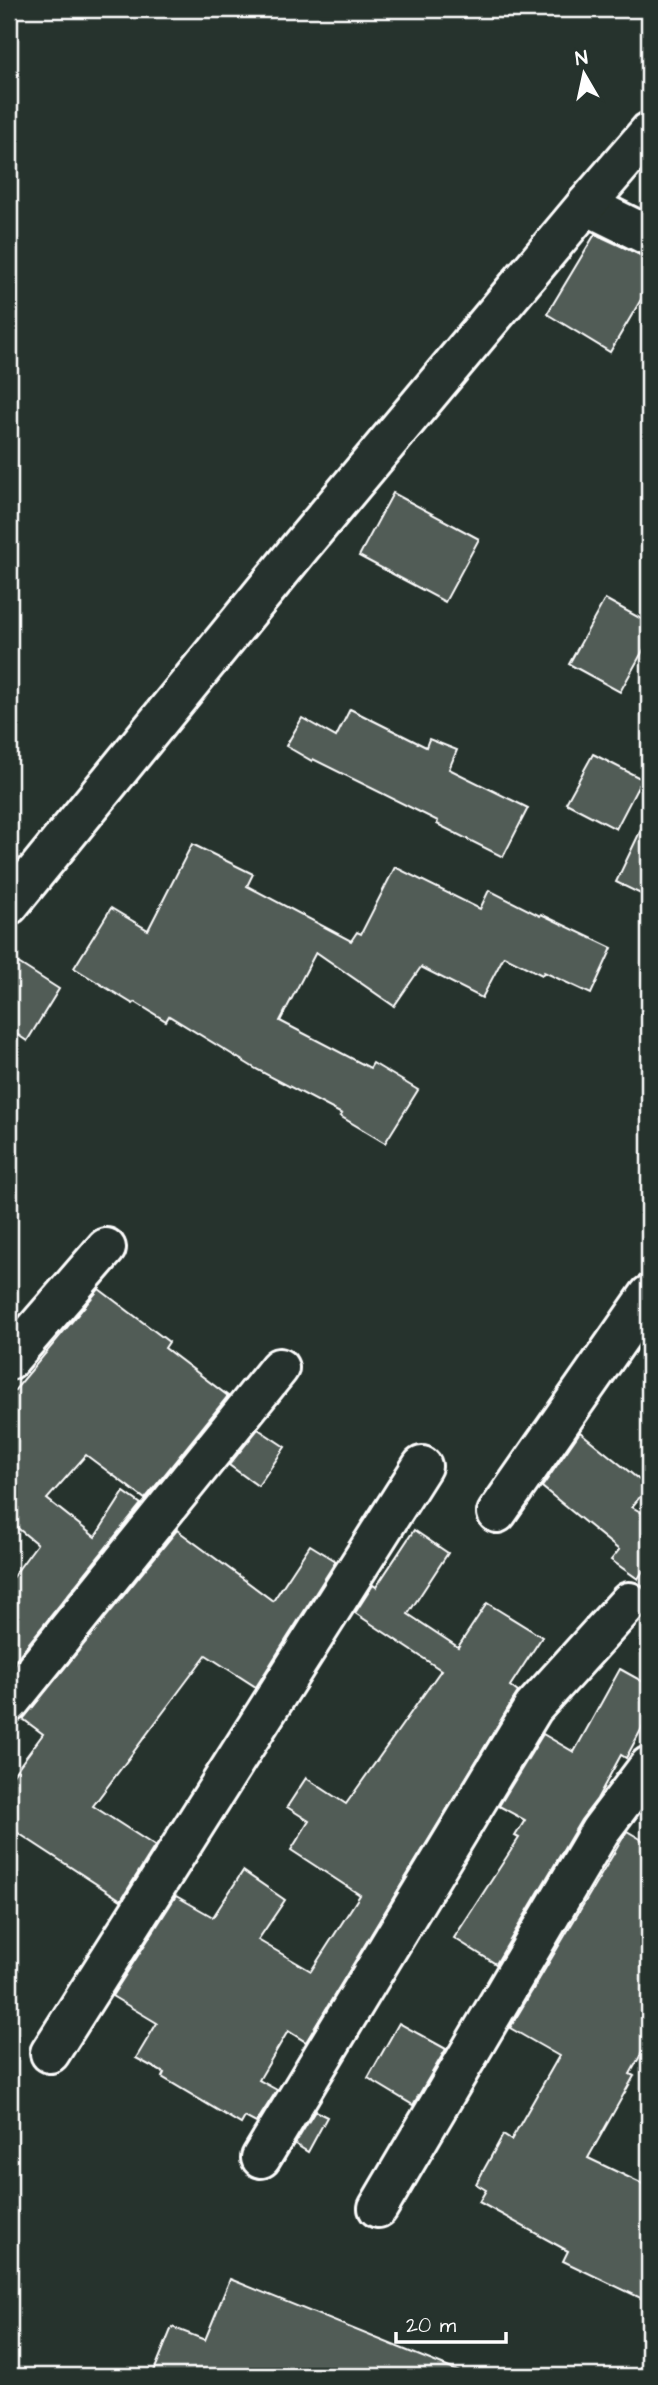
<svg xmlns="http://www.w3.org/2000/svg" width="658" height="2385" font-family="'Architects Daughter',sans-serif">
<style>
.building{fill:#515c57;stroke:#fff;stroke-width:2}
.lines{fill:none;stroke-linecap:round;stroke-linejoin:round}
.minor-casing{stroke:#fff;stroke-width:44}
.minor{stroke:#26332d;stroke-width:38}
</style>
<rect width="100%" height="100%" fill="#26332d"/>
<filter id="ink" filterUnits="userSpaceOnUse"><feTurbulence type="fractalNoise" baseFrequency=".0143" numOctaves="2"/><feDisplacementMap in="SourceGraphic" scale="14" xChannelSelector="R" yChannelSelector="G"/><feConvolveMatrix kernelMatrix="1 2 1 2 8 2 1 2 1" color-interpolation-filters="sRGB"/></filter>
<g filter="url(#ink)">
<g class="building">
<polygon points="595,234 649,259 649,286 610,352 547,314"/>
<polygon points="393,493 479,539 445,602 359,556"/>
<polygon points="605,599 649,623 649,640 620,692 569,664"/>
<polygon points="350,709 426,747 429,739 457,750 449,769 528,808 503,857 437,824 438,821 313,759 312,761 286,746 302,718 336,737"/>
<polygon points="593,754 642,779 616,829 566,803"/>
<polygon points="649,813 649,898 616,882"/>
<polygon points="192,844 253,874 247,886 351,941 357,932 361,934 395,867 480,909 489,890 540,916 541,914 612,948 591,994 544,972 542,975 504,956 482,998 421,967 394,1006 316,952 280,1021 370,1068 373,1063 418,1090 385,1143 340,1116 342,1114 256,1069 169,1016 166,1021 135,1002 133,1004 74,968 111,908 148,930"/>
<polygon points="9,957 59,989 27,1041 9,1029"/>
<polygon points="99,1289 169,1342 165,1348 228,1396 145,1499 86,1455 47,1499 95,1537 124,1492 141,1504 9,1668 9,1582 37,1544 9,1521 9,1397"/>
<polygon points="258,1429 285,1447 258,1486 229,1465"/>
<polygon points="580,1432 648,1487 632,1507 644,1514 649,1506 649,1575 643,1571 638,1579 611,1560 619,1550 542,1487"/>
<polygon points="177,1530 273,1601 310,1545 336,1561 256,1687 206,1655 93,1806 155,1846 121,1900 9,1827 9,1780 43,1734 23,1719"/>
<polygon points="414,1530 448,1553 408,1614 458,1647 487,1603 542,1637 510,1686 518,1692 306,2042 288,2031 259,2080 277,2090 256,2123 245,2117 241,2124 162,2077 164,2073 136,2058 157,2023 112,1996 176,1896 213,1917 243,1871 285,1900 258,1940 311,1971 360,1895 291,1850 309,1821 287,1807 306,1778 346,1804 441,1670 355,1613 373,1585 376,1587"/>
<polygon points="620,1669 649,1685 649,1715 626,1758 621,1755 597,1799 581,1820 496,1964 454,1938 519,1838 515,1836 525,1820 499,1806 543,1734 574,1752"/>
<polygon points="627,1831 649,1844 649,2040 630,2074 634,2076 588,2158 649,2187 649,2302 563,2261 568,2251 479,2202 486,2190 476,2184 503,2135 511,2140 559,2056 510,2028"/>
<polygon points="399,2023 446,2049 413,2105 368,2078"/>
<polygon points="315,2111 327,2117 308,2152 295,2144"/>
<polygon points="230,2279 467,2375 467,2376 152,2376 172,2327 205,2340"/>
</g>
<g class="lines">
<defs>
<g id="minor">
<polyline points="586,205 649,236"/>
<polyline points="9,905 302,545 586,205 649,132"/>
<polyline points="9,1360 106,1248"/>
<polyline points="497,1513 649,1295"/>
<polyline points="9,1703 279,1368"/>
<polyline points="50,2053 422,1466"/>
<polyline points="261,2158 533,1708 629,1602"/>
<polyline points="378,2208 600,1831 649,1766"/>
</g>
</defs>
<use href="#minor" class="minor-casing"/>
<use href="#minor" class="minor"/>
</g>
</g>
<rect width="658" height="2385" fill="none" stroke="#26332d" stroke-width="35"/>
<rect x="18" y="18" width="623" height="2350" fill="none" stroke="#fff" stroke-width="2.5" filter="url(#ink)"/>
<g transform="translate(584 74) rotate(351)" stroke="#26332d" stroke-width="5" paint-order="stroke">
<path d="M0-5L12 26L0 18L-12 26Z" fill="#ffffff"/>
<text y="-10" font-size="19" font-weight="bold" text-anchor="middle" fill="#ffffff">N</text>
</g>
<path d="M396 2332v10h110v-10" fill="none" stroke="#ffffff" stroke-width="3.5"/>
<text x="406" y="2332" font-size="21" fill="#ffffff" stroke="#26332d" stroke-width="5" paint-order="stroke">20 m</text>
</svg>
